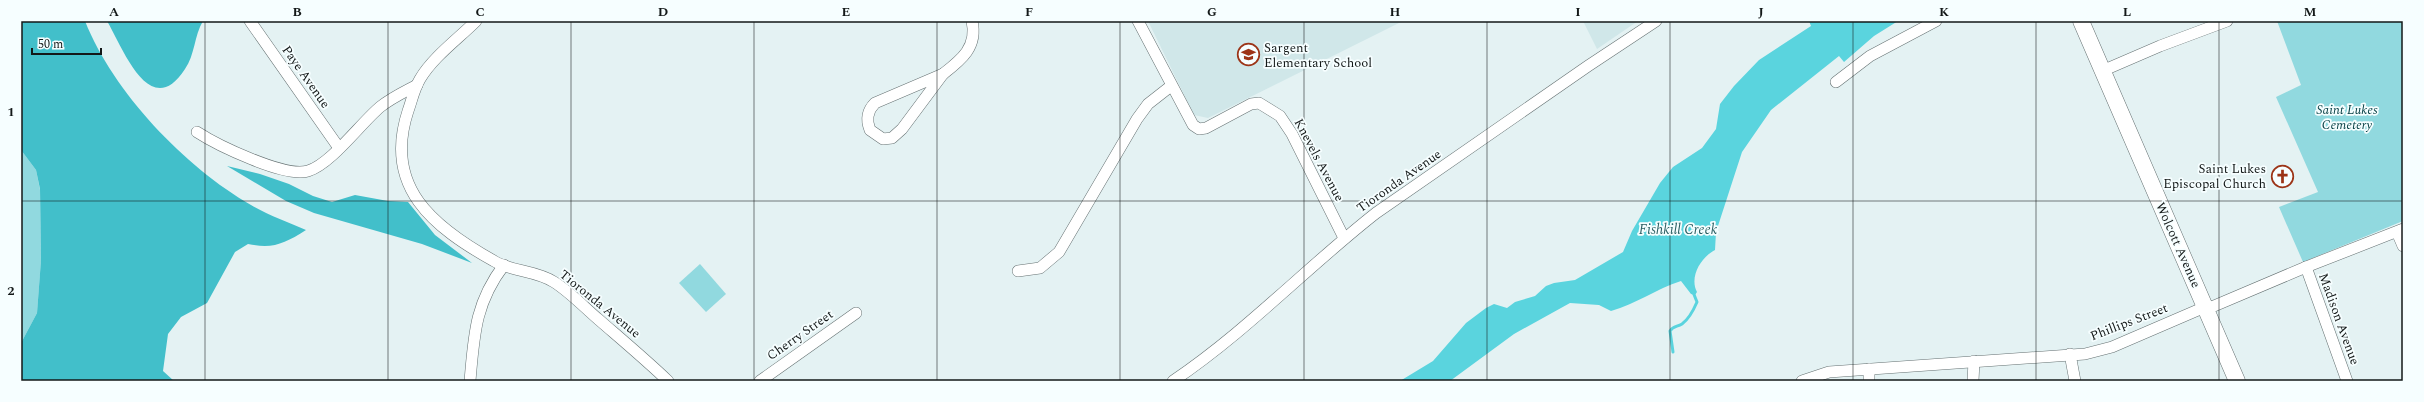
<svg xmlns="http://www.w3.org/2000/svg" width="2424" height="402" font-family="Spectral,serif">
<style>
.built{fill:#d0e7e9}
.green{fill:#91d9df}
.forest{fill:#42bfca}
.water{fill:#5ad4de}
.lines{fill:none;stroke-linecap:round;stroke-linejoin:round}
.stream{stroke:#5ad4de;stroke-width:3}
.street-casing{stroke:#657172;stroke-width:12}
.secondary-casing{stroke:#657172;stroke-width:17}
.street{stroke:#fff;stroke-width:11}
.secondary{stroke:#fff;stroke-width:16}
.grid{fill:none;stroke:#131818;stroke-width:1;stroke-opacity:0.55}
.labels{text-anchor:middle;dominant-baseline:central;stroke-width:3.5;stroke-linejoin:round;paint-order:stroke}
.poi-label{font-size:13px;fill:#131818;stroke:#f6feff;text-anchor:start}
.street-label{font-size:13px;fill:#131818;stroke:#f6feff}
.park-label{font-size:13px;font-style:italic;fill:#094247;stroke:#f6feff}
.water-label{font-size:14px;font-style:italic;fill:#2c6064;stroke:#f6feff}
.neatline{fill:none;stroke:#131818;stroke-width:1.5}
.grid-label{font-size:13px;text-anchor:middle;font-weight:bold;fill:#131818}
</style>
<rect width="100%" height="100%" fill="#e4f2f3"/>
<g class="built">
<polygon points="1148,21 1403,21 1208,118 1194,115"/>
<polygon points="1583,21 1638,21 1597,49"/>
</g>
<g class="green">
<polygon points="2277,21 2403,21 2403,221 2303,262 2279,207 2318,192 2276,97 2301,85"/>
<polygon points="21,150 36,170 40,190 41,260 37,313 21,343"/>
<polygon points="700,264 726,294 706,312 679,283"/>
</g>
<g class="forest">
<path d="M21,21H85C113,92 185,167 251,205C268,215 288,222 306,230C284,244 273,249 248,244L235,252L207,303L181,317L168,334L163,371L174,381H21V343L37,313L41,260L40,189L36,170L21,150Z"/>
<path d="M107,21H203C194,36 195,55 185,69C150,123 123,48 107,21Z"/>
<polygon points="227,166 260,174 289,184 313,196 332,202 355,195 388,201 408,202 435,235 472,263 422,244 314,213 286,201"/>
</g>
<path class="water" d="M1809,21H1898L1874,36L1844,62L1839,56L1771,110L1742,152L1716,232L1715,250C1701,257 1689,277 1697,292L1695,295L1691,294L1681,281C1656,289 1636,304 1611,311L1599,305L1570,303L1514,334L1450,381H1400L1433,361L1466,323L1486,308L1494,304L1507,308L1515,302L1535,296L1546,286L1554,283L1575,280L1623,252L1632,231L1660,183L1673,167L1702,148L1716,129L1720,104L1734,86L1759,60L1811,26Z"/>
<g class="lines">
<path class="stream" d="M1673,352L1670,331C1673,326 1677,327 1682,324C1689,319 1694,309 1697,302L1693,292"/>
<defs>
<g id="street">
<polyline points="250,21 339,148"/>
<path d="M476,21C458,39 433,57 420,79C414,89 412,100 408,111C383,187 433,227 494,261C512,272 535,270 554,282C570,292 584,307 598,319C621,339 645,359 668,381"/>
<polyline points="1138,21 1193,125 1199,129 1206,128 1251,104 1259,103 1280,116 1292,134 1344,238"/>
<polyline points="2102,71 2160,46 2227,21"/>
<path d="M943,74L902,129L892,138L883,139L870,130C866,120 867,111 875,103Z"/>
<path d="M943,74C961,60 978,47 972,21"/>
<polyline points="1836,82 1870,56 1936,21"/>
<path d="M197,132C217,145 285,178 308,171C331,164 360,124 380,107C391,98 404,92 417,85"/>
<polyline points="2397,232 2403,246"/>
<polyline points="2306,267 2347,381"/>
<polyline points="1018,271 1040,268 1059,252 1137,119 1148,104 1171,86"/>
<polyline points="2070,354 2075,381"/>
<path d="M470,381C474,335 475,303 504,265"/>
<polyline points="760,381 856,313"/>
<path d="M1173,381C1246,332 1307,267 1376,213L1588,66L1656,21"/>
<polyline points="1802,381 1829,372 2085,354 2112,347 2198,310 2214,306 2306,267 2403,229"/>
<polyline points="1869,381 1869,369"/>
<polyline points="1973,381 1974,361"/>
</g>
<polyline id="secondary" points="2081,21 2237,381"/>
</defs>
<use href="#street" class="street-casing"/>
<use href="#secondary" class="secondary-casing"/>
<use href="#street" class="street"/>
<use href="#secondary" class="secondary"/>
</g>
<path class="grid" d="M205,21V381M388,21V381M571,21V381M754,21V381M937,21V381M1120,21V381M1304,21V381M1487,21V381M1670,21V381M1853,21V381M2036,21V381M2219,21V381M21,201H2403"/>
<defs>
<symbol id="school-ring" viewBox="-11 -11 22 22"><circle r="9.5" fill="#f6feff" stroke="#9c3417" stroke-width="1.5"/><path d="M0-5L7-2L0 1L-7-2ZM-4 1L0 2.5L4 1V4Q0 6-4 4Z" fill="#9c3417"/></symbol>
<symbol id="church-ring" viewBox="-11 -11 22 22"><circle r="9.5" fill="#f6feff" stroke="#9c3417" stroke-width="1.5"/><path d="M-1.2-6h2.4v3.5h3.3v2.4h-3.3V6h-2.4V-.1h-3.3v-2.4h3.3Z" fill="#9c3417"/></symbol>
</defs>
<g fill-rule="evenodd">
<use href="#school-ring" x="1236" y="42" width="25" height="25"/>
<use href="#church-ring" x="2270" y="164" width="25" height="25"/>
</g>
<g class="labels">
<g class="poi-label">
<text x="1264" y="48">Sargent<tspan x="1264" dy="15">Elementary School</tspan></text>
<text x="2266" y="169" text-anchor="end">Saint Lukes<tspan x="2266" dy="15">Episcopal Church</tspan></text>
</g>
<g class="street-label">
<text transform="translate(306 77) rotate(55)">Paye Avenue</text>
<text transform="translate(1319 160) rotate(62)">Knevels Avenue</text>
<text transform="translate(1399 181) rotate(-35)">Tioronda Avenue</text>
<text transform="translate(2178 245) rotate(66)">Wolcott Avenue</text>
<text transform="translate(600 304) rotate(39)">Tioronda Avenue</text>
<text transform="translate(2339 319) rotate(70)">Madison Avenue</text>
<text transform="translate(2129 322) rotate(-21)">Phillips Street</text>
<text transform="translate(800 335) rotate(-35)">Cherry Street</text>
</g>
<g class="park-label">
<text x="2347" y="110">Saint Lukes<tspan x="2347" dy="15">Cemetery</tspan></text>
</g>
<g class="water-label">
<text x="1678" y="229">Fishkill Creek</text>
</g>
</g>
<rect width="2424" height="402" fill="none" stroke="#f6feff" stroke-width="44"/>
<path d="M32 48v6h69v-6" fill="none" stroke="#131818" stroke-width="2"/>
<text x="38" y="48" font-size="12" fill="#131818" stroke="#f6feff" stroke-width="3" paint-order="stroke">50 m</text>
<rect x="22" y="22" width="2380" height="358" class="neatline"/>
<g class="grid-label">
<text x="114" y="16">A</text>
<text x="297" y="16">B</text>
<text x="480" y="16">C</text>
<text x="663" y="16">D</text>
<text x="846" y="16">E</text>
<text x="1029" y="16">F</text>
<text x="1212" y="16">G</text>
<text x="1395" y="16">H</text>
<text x="1578" y="16">I</text>
<text x="1761" y="16">J</text>
<text x="1944" y="16">K</text>
<text x="2127" y="16">L</text>
<text x="2310" y="16">M</text>
<text x="11" y="116">1</text>
<text x="11" y="295">2</text>
</g>
</svg>
